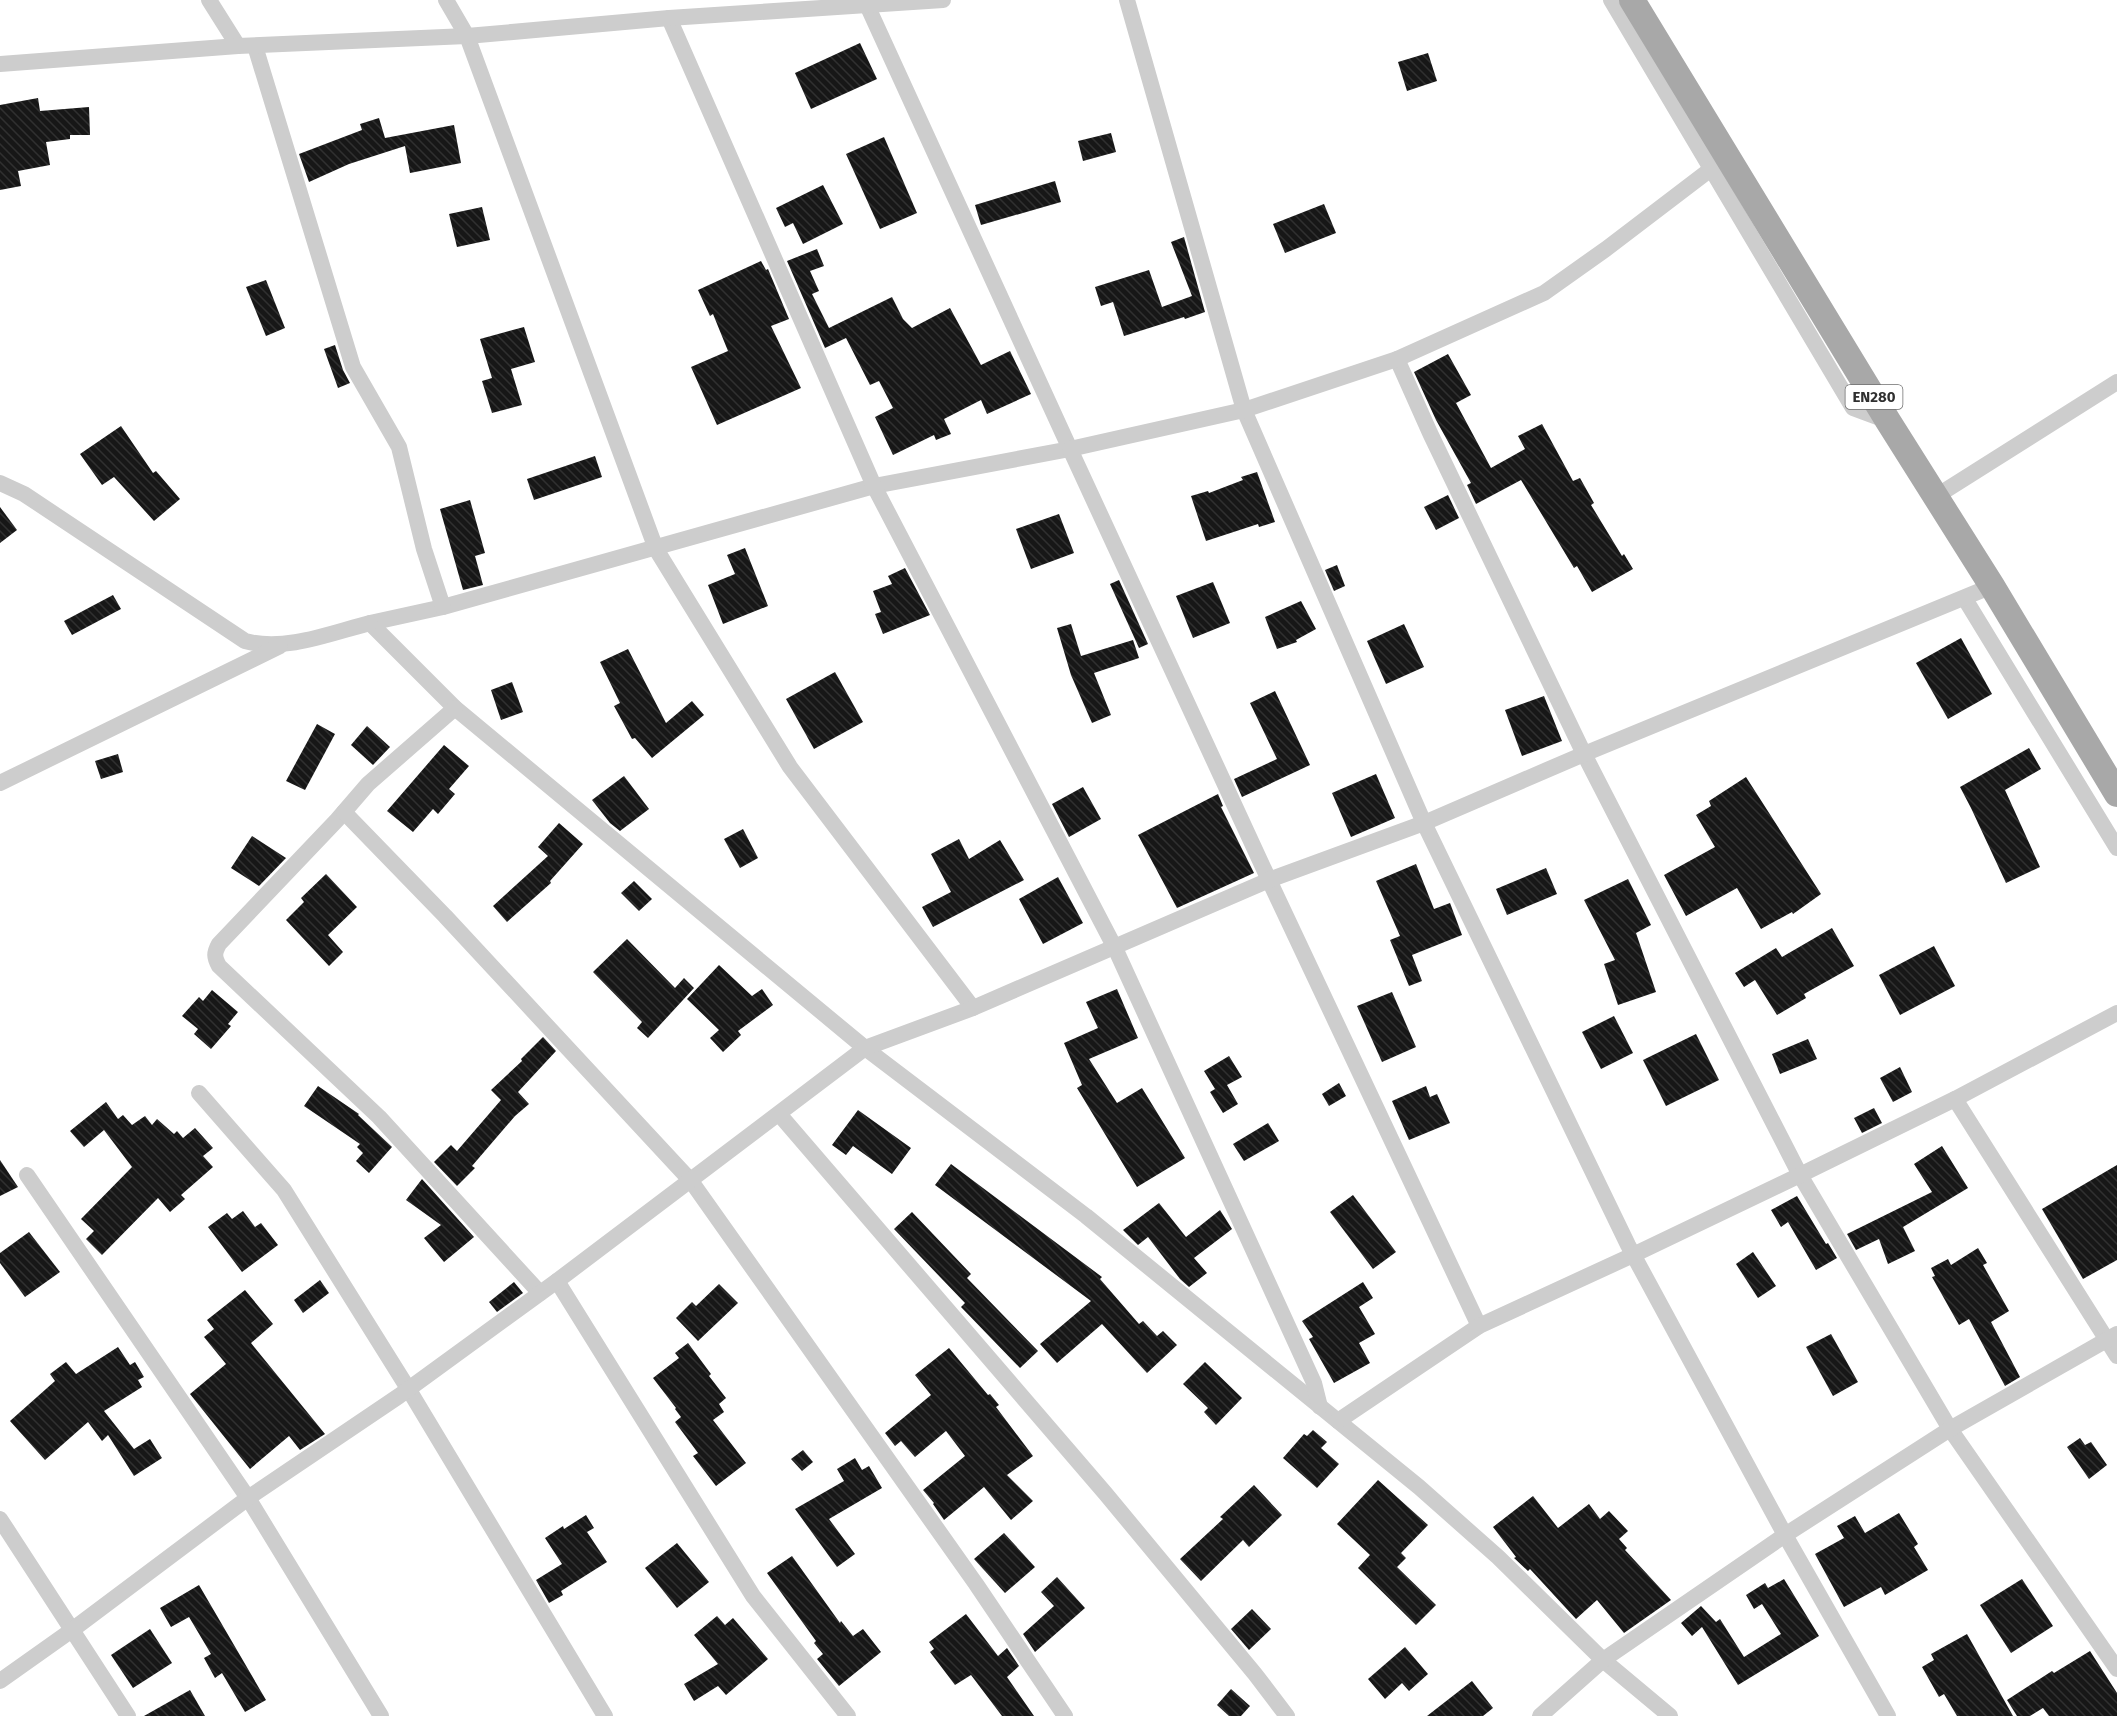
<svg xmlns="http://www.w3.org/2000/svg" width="2117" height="1716" font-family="'Fira Sans',sans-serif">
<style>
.building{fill:url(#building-back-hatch)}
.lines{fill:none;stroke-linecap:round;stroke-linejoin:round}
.street{stroke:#cdcdcd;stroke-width:16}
.primary{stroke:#a8a8a8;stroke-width:26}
.labels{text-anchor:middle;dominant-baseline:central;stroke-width:6;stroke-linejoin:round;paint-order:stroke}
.shield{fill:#fff;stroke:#6e6e6e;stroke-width:1.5}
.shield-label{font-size:15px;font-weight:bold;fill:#303030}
</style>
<defs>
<pattern id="building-back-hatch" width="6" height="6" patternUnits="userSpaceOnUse" patternTransform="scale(1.5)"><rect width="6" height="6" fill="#171717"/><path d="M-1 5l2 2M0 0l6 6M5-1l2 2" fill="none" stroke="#303030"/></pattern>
</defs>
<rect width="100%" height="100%" fill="#fff"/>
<g class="building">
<polygon points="860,43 877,79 811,109 795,73"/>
<polygon points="1428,53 1437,81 1407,91 1398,62"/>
<polygon points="38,98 40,111 89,107 90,135 70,135 70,139 46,142 50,165 18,171 21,186 0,190 0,105"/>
<polygon points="379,118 385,138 454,125 461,163 410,173 405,146 349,164 309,182 299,154 362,130 360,124"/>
<polygon points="1111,133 1116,152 1083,161 1078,141"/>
<polygon points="884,137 917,213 880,229 846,154"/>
<polygon points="1055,181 1061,202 981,225 975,205"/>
<polygon points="823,185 843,224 803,244 793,223 785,227 776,208"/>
<polygon points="1324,204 1336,233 1285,253 1273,224"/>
<polygon points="482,207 490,240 457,247 449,214"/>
<polygon points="1184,237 1205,312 1185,319 1184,317 1124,336 1113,302 1101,306 1095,287 1149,270 1162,307 1192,296 1171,242"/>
<polygon points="817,249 824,266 810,271 819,291 812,294 829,328 892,297 903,319 912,328 950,308 981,365 1010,351 1031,394 987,414 981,400 944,419 951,434 936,440 934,435 893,455 875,417 893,408 879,381 870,385 846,338 825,348 787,261"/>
<polygon points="761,261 766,270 768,269 789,319 771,326 801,388 717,425 691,367 728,351 713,314 710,316 698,290"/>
<polygon points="266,280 285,328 266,336 246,287"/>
<polygon points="524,327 535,362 511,369 522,405 492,413 482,381 492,378 480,339"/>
<polygon points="335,345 343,370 350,383 338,388 324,349"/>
<polygon points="1448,354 1471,395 1456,403 1491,468 1525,449 1518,436 1542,424 1573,481 1580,478 1594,503 1591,505 1622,556 1624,554 1633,569 1592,592 1577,566 1574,568 1521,480 1476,504 1467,485 1471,483 1436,420 1414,372"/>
<polygon points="121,426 153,473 156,471 180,499 154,521 114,477 102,485 80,454"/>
<polygon points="595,456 602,477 534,500 527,479"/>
<polygon points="1257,472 1275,522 1259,527 1258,524 1206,541 1191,496 1208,491 1209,493 1243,480 1241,477"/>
<polygon points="1448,495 1459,518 1436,530 1424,507"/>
<polygon points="470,500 485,553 475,556 483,585 463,590 440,509"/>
<polygon points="0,507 17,530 0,543"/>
<polygon points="1059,514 1074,553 1031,569 1016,529"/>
<polygon points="745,548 768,606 723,624 708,585 735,574 727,555"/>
<polygon points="1337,565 1345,586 1334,591 1325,570"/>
<polygon points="905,568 930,615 883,634 875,614 881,612 873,591 892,584 888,576"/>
<polygon points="1119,580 1148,644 1139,648 1110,584"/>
<polygon points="1213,582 1230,623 1193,638 1176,596"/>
<polygon points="113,595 121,609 72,635 64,621"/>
<polygon points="1301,601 1316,629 1296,640 1297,642 1277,649 1265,617"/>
<polygon points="1071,624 1081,656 1133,640 1139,658 1094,673 1111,715 1092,723 1071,675 1057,628"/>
<polygon points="1404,624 1424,667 1386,684 1367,641"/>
<polygon points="1961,638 1992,694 1948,719 1916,663"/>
<polygon points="628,649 666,723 692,701 704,715 652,758 635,738 632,739 614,706 620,703 600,662"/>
<polygon points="835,672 863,722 814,749 786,699"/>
<polygon points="512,682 523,712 501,720 491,690"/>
<polygon points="1275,691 1310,765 1242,797 1234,779 1277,759 1250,703"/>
<polygon points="1544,696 1562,741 1522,756 1505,710"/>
<polygon points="317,724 335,734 305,790 286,781"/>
<polygon points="367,726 390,747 373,765 351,745"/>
<polygon points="444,745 469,766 449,789 455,794 438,814 433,809 413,832 387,811"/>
<polygon points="2029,748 2041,769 2005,790 2040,867 2006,883 1971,808 1960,787"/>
<polygon points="118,754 123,772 101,779 95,761"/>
<polygon points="1376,774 1395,818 1351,837 1332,793"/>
<polygon points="624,776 649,809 620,831 610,823 592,800"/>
<polygon points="1746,777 1821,894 1793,914 1792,912 1761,929 1737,888 1686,916 1664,875 1715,847 1696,815 1711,806 1709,801"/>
<polygon points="1083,787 1101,819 1069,837 1052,804"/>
<polygon points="1218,794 1223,806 1221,807 1254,873 1177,908 1138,835"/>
<polygon points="559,823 583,844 550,881 551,883 507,922 493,906 548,856 538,847"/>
<polygon points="743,829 758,858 740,868 724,839"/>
<polygon points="252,836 286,858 259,886 231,868"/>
<polygon points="959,839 969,859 1000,840 1024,880 933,927 922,907 951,892 931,854"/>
<polygon points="1416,864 1434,909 1450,903 1462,935 1412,955 1422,981 1409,986 1390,940 1400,936 1376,881"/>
<polygon points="1546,868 1557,894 1507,915 1496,889"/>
<polygon points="326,874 357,907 328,935 343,952 329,966 286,920 304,902 301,898"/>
<polygon points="1058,877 1083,923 1043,944 1019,899"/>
<polygon points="1628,879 1651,925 1636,933 1656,992 1618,1005 1604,964 1615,960 1584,900"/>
<polygon points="634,881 652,899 639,911 621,893"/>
<polygon points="1832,928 1854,966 1804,994 1806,998 1777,1015 1755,980 1744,987 1735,973 1776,948 1782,957"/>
<polygon points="627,939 675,988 684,978 694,988 648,1038 637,1028 642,1022 593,972"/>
<polygon points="1934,946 1955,986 1900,1015 1879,975"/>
<polygon points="719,965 752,996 762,989 773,1005 738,1031 741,1035 723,1052 710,1038 719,1030 687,999"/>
<polygon points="1117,989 1138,1038 1089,1059 1117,1103 1142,1088 1185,1158 1137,1187 1077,1088 1082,1085 1064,1043 1098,1028 1086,1002"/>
<polygon points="212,990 238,1012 228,1024 231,1026 211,1049 194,1034 198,1029 182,1016 199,997 203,1001"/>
<polygon points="1392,992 1416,1047 1382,1062 1357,1006"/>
<polygon points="1614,1016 1633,1053 1601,1069 1582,1032"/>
<polygon points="1696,1034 1719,1080 1666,1106 1643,1060"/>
<polygon points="543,1037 556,1051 518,1092 529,1104 515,1116 472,1166 475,1168 457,1186 434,1162 451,1145 457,1151 501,1100 491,1090 522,1061 521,1059"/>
<polygon points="1808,1039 1817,1059 1780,1074 1772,1054"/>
<polygon points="1229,1056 1242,1077 1227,1085 1238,1104 1223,1113 1210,1092 1215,1089 1204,1071"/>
<polygon points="1900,1067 1912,1092 1893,1102 1880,1078"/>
<polygon points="1339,1083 1346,1096 1329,1106 1322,1094"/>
<polygon points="318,1086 359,1114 358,1115 392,1147 369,1173 356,1161 363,1153 357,1147 360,1144 304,1106"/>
<polygon points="1426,1086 1430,1097 1437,1094 1450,1123 1409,1140 1392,1101"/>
<polygon points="106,1102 118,1119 123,1115 132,1125 145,1116 152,1125 157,1119 174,1134 177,1131 183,1138 195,1128 213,1148 203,1156 213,1167 181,1195 185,1199 170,1212 158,1198 102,1255 86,1239 94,1231 81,1219 132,1167 104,1130 84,1147 70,1131"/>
<polygon points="1874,1108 1882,1123 1862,1133 1854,1118"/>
<polygon points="858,1110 911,1148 892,1174 853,1146 846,1155 832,1145"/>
<polygon points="1268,1123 1279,1141 1244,1161 1233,1144"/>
<polygon points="1942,1146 1968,1188 1903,1227 1915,1251 1888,1264 1879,1239 1856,1250 1847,1234 1932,1192 1914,1164"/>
<polygon points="0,1160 18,1187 0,1196"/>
<polygon points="951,1164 1102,1277 1100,1279 1139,1324 1143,1321 1157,1336 1163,1331 1177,1345 1147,1373 1102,1324 1057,1363 1040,1344 1091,1301 935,1185"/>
<polygon points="2117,1165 2117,1260 2083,1279 2042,1209"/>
<polygon points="422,1179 474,1237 444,1262 424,1238 441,1225 406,1200"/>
<polygon points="1353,1195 1396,1252 1373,1269 1330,1212"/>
<polygon points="1797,1196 1826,1244 1828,1243 1837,1258 1816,1270 1788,1222 1781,1227 1771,1210"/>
<polygon points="1159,1203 1186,1237 1220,1210 1232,1229 1194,1258 1207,1273 1189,1287 1180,1279 1148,1237 1138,1245 1123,1230"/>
<polygon points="243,1211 255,1227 261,1223 278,1245 242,1272 208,1227 227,1213 232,1219"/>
<polygon points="912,1212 971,1274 967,1278 1038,1351 1020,1368 961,1307 965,1303 894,1229"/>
<polygon points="29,1232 60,1272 25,1297 0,1263 0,1253"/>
<polygon points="1978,1248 1987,1263 1983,1265 2009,1311 1991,1322 2020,1377 2005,1386 1969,1319 1959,1325 1932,1277 1935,1276 1931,1268 1948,1259 1951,1265"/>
<polygon points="1753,1252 1776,1286 1758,1298 1736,1264"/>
<polygon points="320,1280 329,1293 303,1313 294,1300"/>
<polygon points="514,1282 523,1293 497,1312 489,1302"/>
<polygon points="1363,1282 1373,1298 1359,1307 1375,1334 1359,1343 1370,1363 1334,1383 1309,1339 1313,1337 1302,1321"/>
<polygon points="719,1284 738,1303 698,1341 676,1318 692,1302 696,1306"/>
<polygon points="245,1290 273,1324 251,1343 325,1434 300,1450 289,1436 250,1469 190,1394 226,1364 204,1337 214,1329 207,1320"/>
<polygon points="1831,1334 1858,1382 1833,1396 1806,1347"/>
<polygon points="688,1343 711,1374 709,1376 726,1398 719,1404 724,1412 713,1420 746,1463 716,1486 693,1456 698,1453 675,1422 681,1417 675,1409 676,1408 653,1378 679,1358 675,1353"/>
<polygon points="118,1347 130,1365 135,1362 144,1377 138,1380 142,1387 104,1411 134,1449 150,1439 162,1458 134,1476 108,1435 102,1441 88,1422 45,1460 10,1421 55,1381 50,1374 66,1362 76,1374"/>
<polygon points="949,1348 988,1395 990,1394 999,1405 996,1407 1033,1456 1007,1475 1033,1501 1011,1520 984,1487 944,1520 933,1504 934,1503 923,1490 965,1456 946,1431 915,1457 901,1441 895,1446 885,1433 931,1395 915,1375"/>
<polygon points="1205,1362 1242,1398 1216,1425 1204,1412 1208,1408 1183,1384"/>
<polygon points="1313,1430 1327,1442 1321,1448 1339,1464 1317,1488 1283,1458 1304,1434 1307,1436"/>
<polygon points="2080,1438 2085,1445 2091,1442 2107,1465 2089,1479 2067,1447"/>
<polygon points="803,1450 813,1462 802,1471 791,1459"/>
<polygon points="855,1458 862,1470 869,1466 882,1488 829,1519 855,1554 837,1567 795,1509 844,1481 837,1469"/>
<polygon points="1378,1480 1428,1525 1401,1553 1406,1558 1397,1567 1436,1605 1416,1625 1358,1568 1370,1555 1337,1524"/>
<polygon points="1254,1485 1282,1515 1249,1547 1243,1540 1201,1581 1180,1559 1223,1519 1220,1517"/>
<polygon points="1533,1496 1558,1528 1589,1504 1600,1519 1609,1511 1628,1531 1619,1539 1627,1548 1625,1550 1671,1600 1624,1633 1597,1600 1576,1619 1530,1569 1528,1571 1514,1558 1516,1557 1493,1527"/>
<polygon points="1899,1513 1918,1544 1914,1547 1928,1570 1885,1595 1881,1587 1844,1607 1815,1554 1844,1538 1837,1526 1855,1516 1865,1533"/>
<polygon points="586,1515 594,1528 587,1532 607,1562 561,1591 563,1595 549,1603 536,1580 562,1564 545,1538 563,1526 564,1529"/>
<polygon points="1004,1533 1035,1567 1005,1593 974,1559"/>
<polygon points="677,1543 709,1582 677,1608 645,1568"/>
<polygon points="792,1556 840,1623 841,1621 853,1636 863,1629 881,1652 839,1686 817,1659 823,1654 814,1643 816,1641 767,1573"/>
<polygon points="1057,1577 1085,1608 1035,1652 1023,1634 1054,1606 1041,1592"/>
<polygon points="1784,1579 1819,1636 1738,1685 1702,1627 1692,1636 1681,1623 1701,1606 1716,1622 1720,1619 1744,1657 1781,1634 1762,1604 1754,1609 1746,1595 1765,1583 1768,1588"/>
<polygon points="2022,1579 2053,1626 2011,1653 1980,1605"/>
<polygon points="199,1585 266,1700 245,1712 222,1673 215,1678 204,1658 211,1654 189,1617 171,1627 160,1608"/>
<polygon points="1252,1609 1271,1629 1249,1650 1231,1629"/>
<polygon points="966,1614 998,1656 1007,1648 1019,1666 1007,1677 1034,1716 1002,1716 971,1675 955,1685 930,1652 934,1649 929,1642"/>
<polygon points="717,1616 725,1625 733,1618 768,1659 726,1695 718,1686 694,1701 684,1684 718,1664 694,1635"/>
<polygon points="150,1629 172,1663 133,1688 111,1655"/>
<polygon points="1967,1634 2013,1716 1957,1716 1944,1694 1939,1697 1922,1667 1934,1660 1931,1654"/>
<polygon points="1405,1647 1428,1674 1409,1691 1402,1683 1385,1699 1368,1679"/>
<polygon points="2090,1651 2117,1693 2117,1716 2049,1716 2043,1708 2030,1716 2017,1716 2007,1700 2052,1671 2054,1673"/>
<polygon points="1472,1681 1493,1708 1483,1716 1427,1716"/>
<polygon points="1231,1689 1250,1706 1241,1716 1229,1716 1217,1705"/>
<polygon points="190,1690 205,1716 144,1716"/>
</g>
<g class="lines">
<g class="street">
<polyline points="209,0 238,46"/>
<polyline points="446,0 467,36 656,549 790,767 973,1008"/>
<polyline points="1127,0 1244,410 1424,823 1628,1245 1785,1535 1888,1716"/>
<polyline points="1611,0 1853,408 1888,421"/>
<polyline points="867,5 1070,449 874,486 443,607 370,623 455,708 865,1048 1086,1216 1419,1487 1498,1557 1603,1660 1670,1716"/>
<polyline points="669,18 874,486 1115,948 1314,1383 1320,1407"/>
<polyline points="255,46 353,367 399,447 424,549 443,607"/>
<polyline points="0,64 238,46 467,36 669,18 943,0"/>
<polyline points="1397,359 1430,433 1584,754 1800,1175 1950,1429 2117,1669"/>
<path d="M0,483L24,494L245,641C285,652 331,633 370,623"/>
<polyline points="1935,497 2117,382"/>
<polyline points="1965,599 2117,848"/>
<path d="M455,708L368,784L337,820L219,944C214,953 214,957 219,966L379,1117L540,1293"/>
<polyline points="0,783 280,646"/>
<polyline points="344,812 445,916 691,1181 976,1584 1065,1716"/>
<polyline points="199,1093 284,1190 409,1390 605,1716"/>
<polyline points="1955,1099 2117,1356"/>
<polyline points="779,1114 1105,1493 1255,1674 1287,1716"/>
<polyline points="27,1175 248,1498 381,1716"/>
<polyline points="557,1281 753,1596 848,1716"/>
<polyline points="1479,1326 1269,880 1070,449 1244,410 1397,359 1544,293 1606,249 1711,169"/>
<polyline points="1338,1421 1479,1326 1633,1255 1800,1175 1955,1099 2117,1013"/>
<polyline points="0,1519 128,1716"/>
<polyline points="0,1681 72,1630 248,1498 399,1396 557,1281 865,1048 973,1008 1269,880 1424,823 1584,754 1992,586"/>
<polyline points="1540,1716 1603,1660 1785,1535 1950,1429 2117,1334"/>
</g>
<polyline class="primary" points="1632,0 1888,421 1992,586 2117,794"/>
</g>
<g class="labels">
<rect class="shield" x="1845.5" y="385" width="57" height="24" rx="4.5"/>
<g class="shield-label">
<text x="1874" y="397">EN280</text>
</g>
</g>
</svg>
